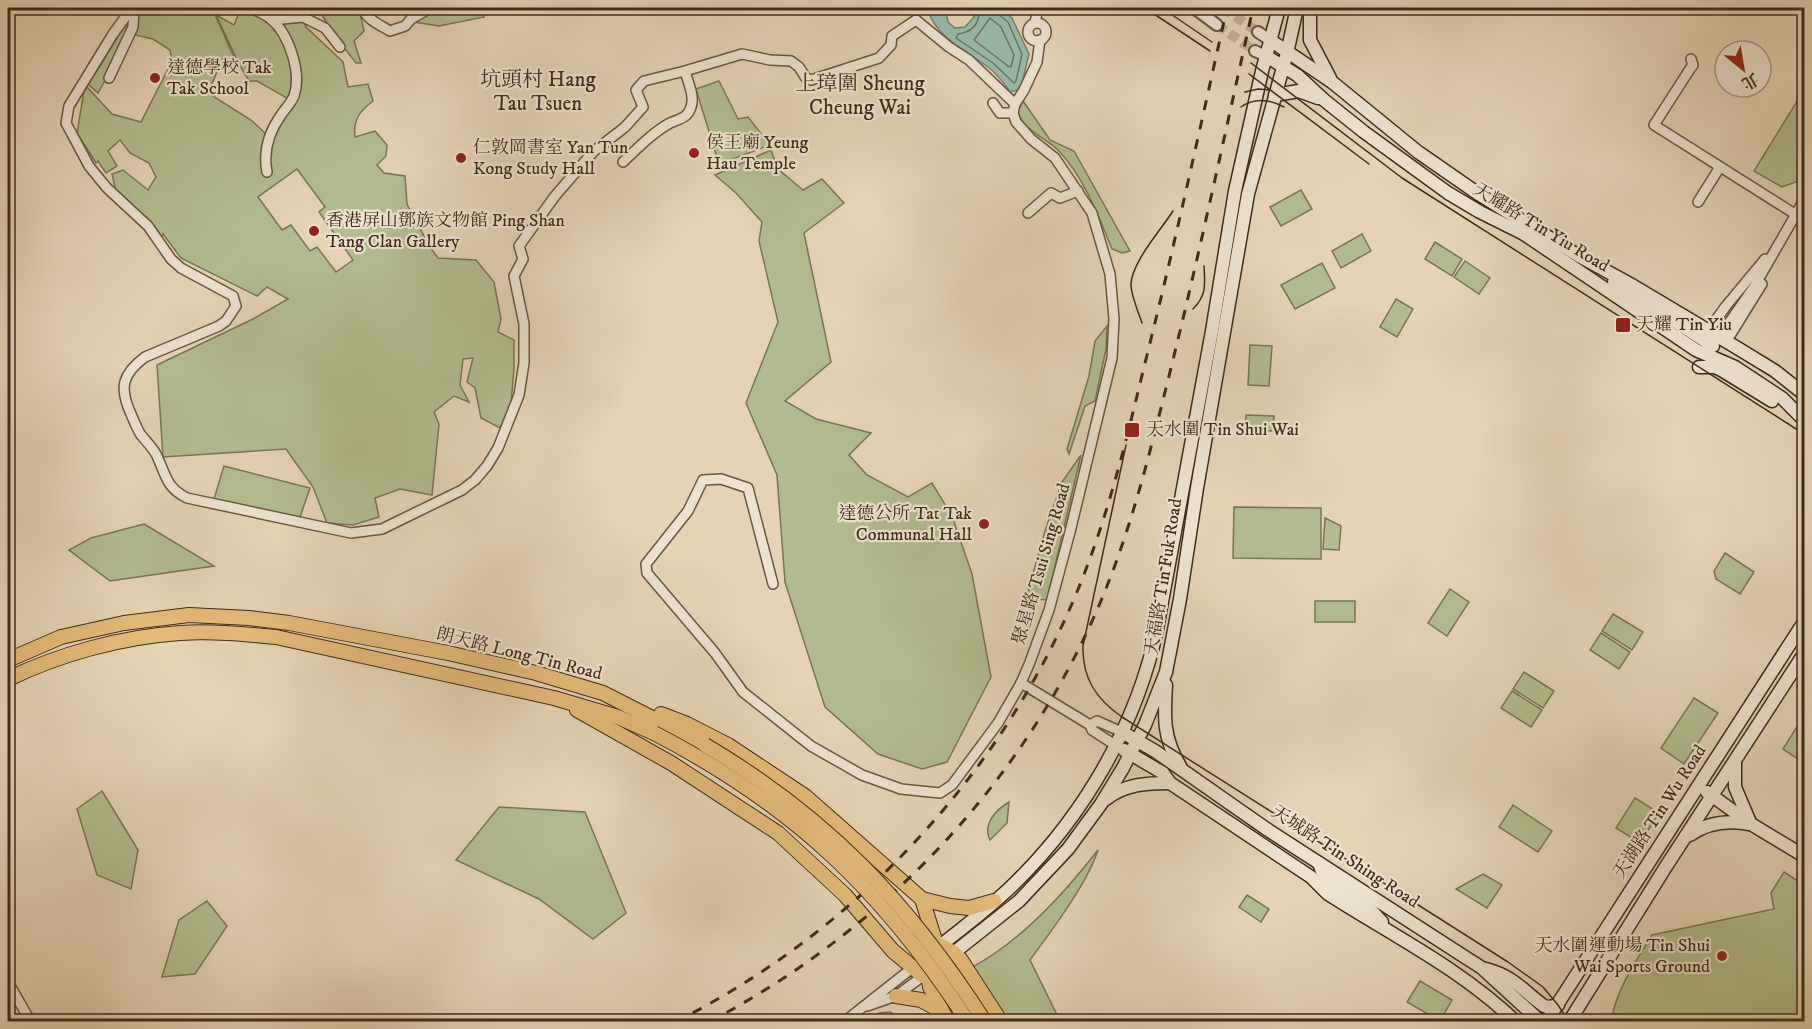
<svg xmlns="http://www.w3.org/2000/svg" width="1812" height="1029" font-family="'IM FELL DW Pica','Noto Serif TC',serif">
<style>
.green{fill:#b3bc8e;stroke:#7a7453;stroke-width:1.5;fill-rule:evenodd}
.water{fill:#97b9a8;stroke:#74806e;stroke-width:1.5}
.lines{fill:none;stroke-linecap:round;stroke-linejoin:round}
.shore{stroke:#6c7260;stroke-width:1.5}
.tertiary-tunnel{stroke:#c4b195;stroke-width:10;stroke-dasharray:10 5;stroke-linecap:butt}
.minor-casing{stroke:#69553f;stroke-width:12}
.tertiary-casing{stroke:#69553f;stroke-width:14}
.secondary-casing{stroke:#402b18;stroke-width:15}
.primary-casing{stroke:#402b18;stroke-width:16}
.minor{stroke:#eee2ce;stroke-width:9}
.tertiary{stroke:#eee2ce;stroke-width:10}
.secondary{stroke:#eee2ce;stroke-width:12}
.primary{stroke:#e2ba7a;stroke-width:14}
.tram{stroke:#402b18;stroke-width:1.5}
.rail{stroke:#402b18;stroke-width:3;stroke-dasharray:10 10;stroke-linecap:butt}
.primary-bridge-casing{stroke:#402b18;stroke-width:16;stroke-linecap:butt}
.primary-bridge{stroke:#e2ba7a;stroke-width:14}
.poi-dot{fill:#8f2418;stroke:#eee2ce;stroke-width:2}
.labels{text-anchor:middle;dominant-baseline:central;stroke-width:4.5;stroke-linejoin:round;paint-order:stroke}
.poi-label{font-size:18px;fill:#402b18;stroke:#eee2ce;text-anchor:start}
.street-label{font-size:18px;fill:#402b18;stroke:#eee2ce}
.quarter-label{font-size:21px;fill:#402b18;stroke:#eee2ce}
</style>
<rect width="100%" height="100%" fill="#e5d3b4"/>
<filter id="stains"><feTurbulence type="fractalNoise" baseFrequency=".00333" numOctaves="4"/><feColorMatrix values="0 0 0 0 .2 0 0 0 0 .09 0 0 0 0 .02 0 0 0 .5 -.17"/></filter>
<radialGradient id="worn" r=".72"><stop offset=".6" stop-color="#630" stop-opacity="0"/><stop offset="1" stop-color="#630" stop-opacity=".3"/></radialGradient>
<g class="green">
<path d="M136,8H212L237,64L223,58L208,93L251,120L266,134L283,112L287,98L257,81H249L239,64L216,15L234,25L241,8H303L300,11L306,27L343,62L348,87L368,84L373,101C360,111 353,119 355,137L375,131L387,145L386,156L377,165L384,173L405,176L407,204L430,247L438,258L476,260L494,282L501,319L498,332L514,340V368L511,404L500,428L481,418L475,388L467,382L473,358L463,359L460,385L469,402L454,396L434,412L439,424L432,495L400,489L375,498L379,517L353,525L327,523L313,487L286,449L163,457L157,365L253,319L288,299L267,287L257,296L181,258L163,234L160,244L117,196L112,174L123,170L148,190L156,177L149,163L130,153L120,140L108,151L117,166L106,173L98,161L96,163L77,133L85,85L112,114L141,122L172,61L170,50L153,39L131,34L98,93L88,84ZM297,169L325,207L319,212L353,260L336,272L317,247L310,251L291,225L282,230L258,197Z"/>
<polygon points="318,8 359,8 364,31 354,41 361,63 356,63 332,32"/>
<polygon points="436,8 481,8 484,17 439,26 414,22"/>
<polygon points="719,81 738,119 748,117 770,145 719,164 696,89"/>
<polygon points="1804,90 1804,169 1796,182 1782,187 1754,171"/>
<path d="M1023,101L1050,140L1074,151L1130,251L1122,253L1112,249C1098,215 1084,177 1058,150C1046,138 1021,129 1018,111Z"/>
<polygon points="771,150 778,169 803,190 822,179 844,203 804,233 831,362 785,401 816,419 871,433 849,455 867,475 908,497 932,483 952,516 972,574 991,677 947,762 922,769 878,754 825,707 785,582 777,475 746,403 778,322 759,241 762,222 736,193 715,175"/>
<polygon points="1301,190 1312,209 1281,226 1270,207"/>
<polygon points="1362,234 1371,251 1341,268 1332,251"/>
<polygon points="1435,242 1462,259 1452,276 1425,259"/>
<polygon points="1465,261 1490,278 1479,294 1454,277"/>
<polygon points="1322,263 1335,288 1295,309 1281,285"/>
<polygon points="1396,299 1413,309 1397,337 1380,327"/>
<polygon points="1107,326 1106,349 1095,401 1085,406 1069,454 1067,449 1089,376 1095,341"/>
<polygon points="1250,345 1272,346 1269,386 1248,385"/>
<polygon points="1246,415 1274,416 1273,431 1245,430"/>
<polygon points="1081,455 1047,600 1026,598 1046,528 1062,482"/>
<polygon points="224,466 310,488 299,520 214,499"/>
<polygon points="1234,507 1321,508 1321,559 1233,558"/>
<polygon points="1325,518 1341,526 1339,550 1323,549"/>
<polygon points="144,524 214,566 110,581 69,550 91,538"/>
<polygon points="1725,553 1754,572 1740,594 1716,579 1714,571"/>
<polygon points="1450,589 1469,602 1447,636 1428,623"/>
<rect x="1315" y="601" width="40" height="21"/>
<polygon points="1613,614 1643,632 1632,650 1602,631"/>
<polygon points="1601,633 1630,652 1619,669 1590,650"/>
<polygon points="1524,672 1554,691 1543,708 1513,689"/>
<polygon points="1512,691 1542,710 1531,727 1501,708"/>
<polygon points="1694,698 1718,713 1684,764 1661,748"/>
<polygon points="1803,717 1804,756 1801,761 1783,749"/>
<polygon points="102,791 138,850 131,889 97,875 77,809"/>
<polygon points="1635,798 1659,813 1640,843 1616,828"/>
<path d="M1009,802L1007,823L990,840C982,824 996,810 1009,802Z"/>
<polygon points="1513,805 1552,831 1538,852 1499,827"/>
<polygon points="499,807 585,812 626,913 593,939 539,899 456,860"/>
<path d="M1098,850C1087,884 1052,930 1030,960L1060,1021H1006L971,968C1022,940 1063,895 1098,850Z"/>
<path d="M1784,872L1804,885V1021H1611C1617,988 1635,963 1652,935L1774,909L1771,893Z"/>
<polygon points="1483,874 1502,885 1487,908 1456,889"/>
<polygon points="1247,895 1269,909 1261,922 1239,907"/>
<polygon points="207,901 227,926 195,974 162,977 179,920"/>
<polygon points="1420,981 1452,1000 1440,1021 1407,1002"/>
<polygon points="890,1012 901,1018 921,1014 932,1021 865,1021 879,1013"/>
</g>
<path class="water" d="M927,8H945L948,22L955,28L965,27L974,17L973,8H999L1012,18L1029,54L1022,83L1018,90L1010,92C1004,83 997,74 988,67C965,50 936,38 927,8Z"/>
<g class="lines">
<g class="shore">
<path d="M979,8C980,23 973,32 958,34L956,38L993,63L1014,83L1016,81L1022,54L1008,22L998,14L996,8"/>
<polygon points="990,18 1001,27 1014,55 1011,67 1008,66 974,40"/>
</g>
<g class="tertiary-tunnel">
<polyline points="1223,8 1258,32"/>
<polyline points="1217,25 1255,51"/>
</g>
<defs>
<g id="minor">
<path d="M132,8L113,34L69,106L66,123L89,166L107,188L148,226L171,259L181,268L233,296L236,306L226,321L219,326L145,357C122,374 119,388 131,414C134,421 137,429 141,435C146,441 152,447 156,454C166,474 165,487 187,498L351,533L382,529L462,490L475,480L487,466L498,448L519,395L524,363V324L514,276L523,259L519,246L555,196L593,152L625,127L643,107L636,90L644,81L685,71L742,54L770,60L791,61L799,67L806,78L811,80L879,58L891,45L892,36L916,20L949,47L969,60L1015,104"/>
<path d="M251,8C257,11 265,14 271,19C289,34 302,73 294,96C291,103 285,109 281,115C269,132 263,151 267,172"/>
<path d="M362,8C366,19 380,25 390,31L405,26L411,19L430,8"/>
<polyline points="272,20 303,17 325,28 340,47"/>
<circle cx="1037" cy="32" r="9"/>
<polyline points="1035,23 1038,8"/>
<polyline points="1691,59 1693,65 1690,69 1654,125 1795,214"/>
<polyline points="109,78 133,27 134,8"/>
<polyline points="993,103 1000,113 1013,113"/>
<path d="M623,162C638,148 652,133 670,123C679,119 688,118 691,107C695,96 688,83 685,71"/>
<polyline points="1698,202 1720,167"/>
<polyline points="1028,213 1051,193 1060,198 1078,191"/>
<polyline points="1705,335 1726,306 1765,259"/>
<polyline points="1717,340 1754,287 1804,200"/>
<polyline points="1726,342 1762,284"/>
<polyline points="773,584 748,488 721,479 703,480 688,511 646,564 647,573 715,653 743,692 811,746 862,775 901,789 940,793 952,785 998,723 1021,683 1030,662 1049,610 1070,532 1112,358 1114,319 1110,274 1092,213 1055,158 1031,139 1016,122 1013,113 1015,104 1024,90 1037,62 1040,40"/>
<polyline points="1021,683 1090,725 1092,730 1115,745"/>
<polyline points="1090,725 1097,721 1122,732"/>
<polyline points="8,726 8,730"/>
<polyline points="8,982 28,1017 32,1022"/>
<polyline points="867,1006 896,996 923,976"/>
<polyline points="844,1022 916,965"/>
</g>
<g id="tertiary">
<polyline points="1194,8 1217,25"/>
<polyline points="1258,32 1270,40"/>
<polyline points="1255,51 1266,56"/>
</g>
<g id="secondary">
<polyline points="1310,8 1310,40 1330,78"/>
<polyline points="1270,40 1332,82 1418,152 1480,195 1579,256 1630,284 1739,349 1775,371 1804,394"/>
<polyline points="1266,56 1297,75 1324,100 1364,132 1448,193 1480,212 1524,234 1696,350 1735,367 1782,398 1804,420"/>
<polyline points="1275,95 1299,91 1318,98"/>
<polyline points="1614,282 1713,346"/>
<polyline points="1699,367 1715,367 1723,371 1772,401"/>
<path d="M1166,685C1164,717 1163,738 1180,766"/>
<polyline points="1122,732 1155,751 1268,830 1482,968 1541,1022"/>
<path d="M1124,750L1163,773L1170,783L1311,877L1328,894C1392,935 1461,969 1516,1022"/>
<polyline points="1735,763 1735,787 1749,820"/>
<polyline points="1707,792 1751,824 1804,856"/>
<path d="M1106,799C1125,784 1147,783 1170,783"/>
<path d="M1690,835C1708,822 1728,820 1750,824"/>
<polyline points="1319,863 1324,877 1329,883 1371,910 1382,922"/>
<path d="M935,950C962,928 991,907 1016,882C1085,814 1137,724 1157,629L1212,331L1235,191L1262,71L1279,8"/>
<polyline points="946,959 1019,901 1068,849 1101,804 1123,768 1145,725 1166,672 1180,599 1197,488 1248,194 1287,53 1297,8"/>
<path d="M1486,969C1515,977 1522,990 1544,1006L1549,1007L1558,1005"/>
<polyline points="1546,1022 1804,622"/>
<polyline points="1569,1022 1665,868 1804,654"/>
</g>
<g id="primary">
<polyline points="8,660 61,637 124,623 189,615 249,618 289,623 448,653 536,673 603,693 705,745"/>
<path d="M8,679C60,654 121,637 180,633C212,631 244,634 276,637L554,698L618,717L654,733"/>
<polyline points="577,710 671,763 778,833 845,895 893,951 923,976"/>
<polyline points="661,714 687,724 728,745 805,796 922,899 950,906 969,908 994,901"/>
<polyline points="922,899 940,956 932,970"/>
<polyline points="941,946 954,953 961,960 1001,1022"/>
<polyline points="927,968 930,987 948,1022"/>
<polyline points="896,996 921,1000 941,1011"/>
</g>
</defs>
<use href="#minor" class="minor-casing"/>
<use href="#tertiary" class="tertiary-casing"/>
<use href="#secondary" class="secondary-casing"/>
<use href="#primary" class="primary-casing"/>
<use href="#minor" class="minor"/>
<use href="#tertiary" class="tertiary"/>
<use href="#secondary" class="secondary"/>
<use href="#primary" class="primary"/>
<g class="tram">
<polyline points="1145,8 1210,51"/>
<polyline points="1162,8 1212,42"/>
<polyline points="1251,63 1402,178 1804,434"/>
<polyline points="1249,74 1369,164"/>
<polyline points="1245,92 1258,89 1270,90"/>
<path d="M1241,107C1255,97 1269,99 1284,107"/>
<path d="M1193,309C1207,295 1205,284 1204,266"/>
<path d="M1142,323C1138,311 1132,298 1131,286C1130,264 1161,230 1173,211"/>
<path d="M1126,445L1083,646C1082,678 1096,699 1122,717L1508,962L1543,987L1558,1005L1569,1022"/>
</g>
<g class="rail">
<path d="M675,1022C851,934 997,780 1074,599C1106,524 1125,446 1144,367C1174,248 1200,128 1227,8"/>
<path d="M709,1022C877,934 1015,792 1093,619C1129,540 1149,456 1170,372C1200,251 1226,129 1253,8"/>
</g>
<defs>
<g id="primary-bridge">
<path d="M654,733C793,805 883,890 968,1022"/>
<path d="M705,745C828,818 908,902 985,1022"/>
</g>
</defs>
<use href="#primary-bridge" class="primary-bridge-casing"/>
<use href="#primary-bridge" class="primary-bridge"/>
</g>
<g class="poi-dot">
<circle cx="155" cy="78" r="6"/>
<circle cx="694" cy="153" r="6"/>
<circle cx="461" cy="158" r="6"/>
<circle cx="314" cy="231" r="6"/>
<rect x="1615" y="317" width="16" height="16" rx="3"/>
<rect x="1124" y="422" width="16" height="16" rx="3"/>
<circle cx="984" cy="524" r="6"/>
<circle cx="1722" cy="956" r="6"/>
</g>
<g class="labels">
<g class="poi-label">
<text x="167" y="68">達德學校 Tak<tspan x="167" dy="21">Tak School</tspan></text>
<text x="706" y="143">侯王廟 Yeung<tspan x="706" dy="21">Hau Temple</tspan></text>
<text x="473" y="148">仁敦岡書室 Yan Tun<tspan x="473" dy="21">Kong Study Hall</tspan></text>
<text x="326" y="221">香港屏山鄧族文物館 Ping Shan<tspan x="326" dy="21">Tang Clan Gallery</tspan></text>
<text x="1636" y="325">天耀 Tin Yiu</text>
<text x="1146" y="430">天水圍 Tin Shui Wai</text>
<text x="972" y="514" text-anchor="end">達德公所 Tat Tak<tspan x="972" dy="21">Communal Hall</tspan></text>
<text x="1710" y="946" text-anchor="end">天水圍運動場 Tin Shui<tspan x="1710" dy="21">Wai Sports Ground</tspan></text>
</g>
<g class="street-label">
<text transform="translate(1541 228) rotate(31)">天耀路 Tin Yiu Road</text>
<text transform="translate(1042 564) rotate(-74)">聚星路 Tsui Sing Road</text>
<text transform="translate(1164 577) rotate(-81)">天福路 Tin Fuk Road</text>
<text transform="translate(519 654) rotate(14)">朗天路 Long Tin Road</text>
<text transform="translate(1660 812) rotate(-57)">天湖路 Tin Wu Road</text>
<text transform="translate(1345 857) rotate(33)">天城路 Tin Shing Road</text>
</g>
<g class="quarter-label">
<text x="538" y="80">坑頭村 Hang<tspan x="538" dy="24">Tau Tsuen</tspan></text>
<text x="860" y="84">上璋圍 Sheung<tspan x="860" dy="24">Cheung Wai</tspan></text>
</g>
</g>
<rect width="1812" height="1029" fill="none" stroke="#e5d3b4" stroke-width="30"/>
<rect x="9" y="9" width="1794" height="1011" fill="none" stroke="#402b18" stroke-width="3"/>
<rect x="15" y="15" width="1782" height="999" fill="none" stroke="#402b18" stroke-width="1.5"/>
<g transform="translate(1743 69) rotate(150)"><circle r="28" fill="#eee2ce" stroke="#a89985" stroke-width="1.5"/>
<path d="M0-4.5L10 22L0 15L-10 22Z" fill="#8f2418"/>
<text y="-9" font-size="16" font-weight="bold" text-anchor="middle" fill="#402b18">北</text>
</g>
<rect width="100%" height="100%" filter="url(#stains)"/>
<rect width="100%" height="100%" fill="url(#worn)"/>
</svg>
